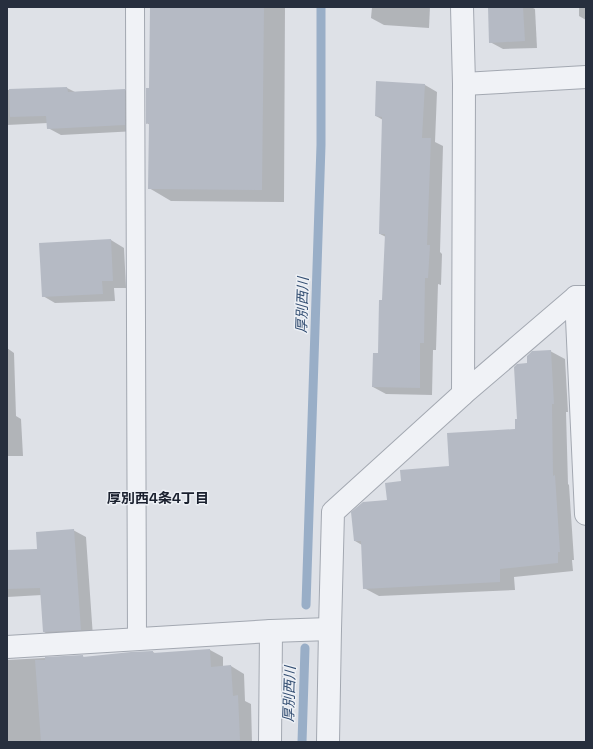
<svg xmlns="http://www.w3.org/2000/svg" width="593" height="749" font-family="'Space Grotesk','Noto Sans JP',sans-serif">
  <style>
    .shadow { fill: #0003 }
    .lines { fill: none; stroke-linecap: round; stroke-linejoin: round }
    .stream { stroke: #99aec7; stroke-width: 9 }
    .building { fill: #b5bac4 }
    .service-casing { stroke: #a3a8b1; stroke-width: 20 }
    .minor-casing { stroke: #a3a8b1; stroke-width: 24 }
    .service { stroke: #f0f2f6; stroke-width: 18 }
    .minor { stroke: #f0f2f6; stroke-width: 22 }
    .labels { text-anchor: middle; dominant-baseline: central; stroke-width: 3; stroke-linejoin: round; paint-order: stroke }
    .water-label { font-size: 14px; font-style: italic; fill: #324d71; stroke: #edf0f5 }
    .neighbourhood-label { font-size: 14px; font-weight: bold; fill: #1a202e; stroke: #edf0f5 }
  </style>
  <rect width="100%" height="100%" fill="#dee1e7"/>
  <g class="shadow">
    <polygon points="151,7 285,7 284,202 171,201 149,188 150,125 147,123 150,88"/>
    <polygon points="372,7 430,7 429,28 384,25 371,18"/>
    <polygon points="489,7 531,7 535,9 537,48 503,49 490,42"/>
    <polygon points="579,7 586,7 586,20 579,16"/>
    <polygon points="425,85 437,92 435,142 443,146 440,252 442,254 441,285 438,284 436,350 433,350 432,395 386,394 373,387 379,354 383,301 386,237 380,234 383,120 376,116"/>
    <polygon points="67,88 75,92 125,90 137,97 137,131 61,135 48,128 48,123 7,125 7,90"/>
    <polygon points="111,240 124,248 126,288 114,288 115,301 55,303 43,296 40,244"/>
    <polygon points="7,348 14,353 16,416 21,419 23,456 7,456"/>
    <polygon points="550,351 565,359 568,412 566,412 568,484 569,485 574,560 572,560 573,571 514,577 515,590 379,596 364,588 362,545 355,541 403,482 450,467 517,430 529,364"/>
    <polygon points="73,530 86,537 93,637 57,639 44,632 42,595 7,597 7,551 38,550"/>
    <polygon points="210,650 223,657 223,667 231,666 244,674 245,701 251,704 252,742 7,742 7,660 82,656 86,658 153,652 156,654"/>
  </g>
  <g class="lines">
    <g class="stream">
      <polyline points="306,605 321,145 321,7"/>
      <polyline points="302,742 305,648"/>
    </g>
  </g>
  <g class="building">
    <polygon points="150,7 264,7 262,190 148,189 149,123 146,124 146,88 149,88"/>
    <polygon points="488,7 523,7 525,41 489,43"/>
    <polygon points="376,81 425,84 422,138 431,138 427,245 430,245 428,278 425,278 424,343 420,343 420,388 372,387 373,353 378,353 379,300 382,300 385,234 379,234 382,117 375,116"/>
    <polygon points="67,87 68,92 125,89 125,125 47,129 46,116 10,117 9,89"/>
    <polygon points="111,239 113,281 102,281 103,294 42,297 39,243"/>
    <polygon points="551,350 554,404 552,404 553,476 555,475 560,552 558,552 558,563 500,569 500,582 363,589 361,541 354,541 351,512 363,502 387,500 385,483 401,481 400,470 449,466 447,433 515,429 515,419 517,419 514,367 517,364 527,363 527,356 532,351"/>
    <polygon points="74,529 81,630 43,632 40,588 7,589 7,550 37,549 36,532"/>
    <polygon points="210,649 211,667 231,665 233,696 238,695 240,740 189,742 41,742 35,660 45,660 45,657 83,655 83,657 131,652 153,651 153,653"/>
  </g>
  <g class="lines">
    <defs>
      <polyline id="service" points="135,7 137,639"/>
      <g id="minor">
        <polyline points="462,7 464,84 463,394"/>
        <polyline points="464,84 586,77"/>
        <polyline points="576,297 586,514"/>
        <polyline points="7,647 271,631 330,629"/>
        <polyline points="270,742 271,631"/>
        <polyline points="328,742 330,629 333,512 463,394 576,297 586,297"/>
      </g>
    </defs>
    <use href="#service" class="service-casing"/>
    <use href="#minor" class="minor-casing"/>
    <use href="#service" class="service"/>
    <use href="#minor" class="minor"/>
  </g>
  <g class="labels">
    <g class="water-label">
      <text transform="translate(302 305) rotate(-88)">厚別西川</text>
      <text transform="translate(289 694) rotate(-88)">厚別西川</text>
    </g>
    <g class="neighbourhood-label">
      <text x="158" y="498">厚別西4条4丁目</text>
    </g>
  </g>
  <rect width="593" height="749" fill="none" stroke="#272f3e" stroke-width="16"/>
</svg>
